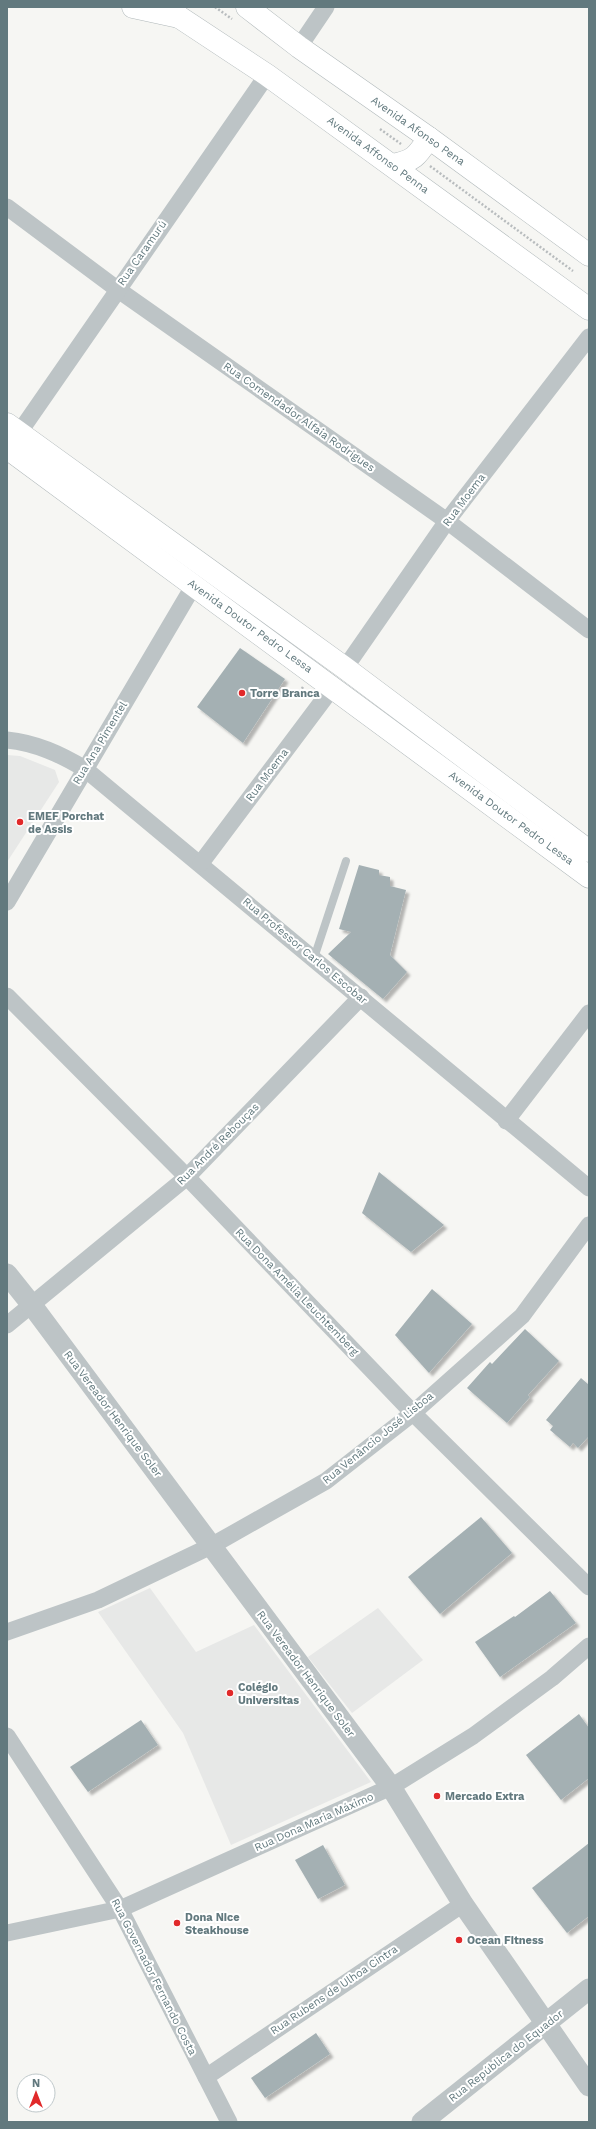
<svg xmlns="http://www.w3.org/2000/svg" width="596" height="2129" font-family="'Work Sans',sans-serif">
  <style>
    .built { fill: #e7e8e7 }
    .building { fill: #a4b0b3; filter: url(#shadow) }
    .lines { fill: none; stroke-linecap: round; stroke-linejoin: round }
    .secondary-casing { stroke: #b0b8ba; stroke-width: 23 }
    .path { stroke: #b8bcbe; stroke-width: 2.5; stroke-dasharray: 2 2; stroke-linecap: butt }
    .service { stroke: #bdc4c6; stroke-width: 8 }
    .minor { stroke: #bdc4c6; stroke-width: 17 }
    .tertiary { stroke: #bdc4c6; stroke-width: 21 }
    .secondary { stroke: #fff; stroke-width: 22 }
    .poi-dot { fill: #e1292a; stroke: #fff; stroke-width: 1.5 }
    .labels { text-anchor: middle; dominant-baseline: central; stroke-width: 4; stroke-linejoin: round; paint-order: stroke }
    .street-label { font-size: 11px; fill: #62797e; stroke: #fff }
    .poi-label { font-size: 11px; font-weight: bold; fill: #62797e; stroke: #fff; text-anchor: start }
  </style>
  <defs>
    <filter id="shadow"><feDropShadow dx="3.5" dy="3.5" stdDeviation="1" flood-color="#0004"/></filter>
  </defs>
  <rect width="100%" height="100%" fill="#f6f6f3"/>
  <g class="built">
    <polygon points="7,755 20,756 55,770 59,782 7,862"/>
    <polygon points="150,1588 196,1652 254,1625 371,1782 231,1845 183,1733 98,1612"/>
    <polygon points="378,1608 423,1660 352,1713 308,1657"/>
  </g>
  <g class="building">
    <polygon points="240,648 285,679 243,743 197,707"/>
    <polygon points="359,865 379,870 379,875 390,877 390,886 406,890 390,955 407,972 383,999 328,954 351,932 339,929"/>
    <polygon points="379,1172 444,1225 411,1252 362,1213"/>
    <polygon points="432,1289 472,1324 429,1373 395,1335"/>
    <polygon points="525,1329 559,1361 528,1395 530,1397 507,1423 467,1388 490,1362 492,1364"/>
    <polygon points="581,1378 589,1385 589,1436 578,1448 573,1443 570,1447 550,1430 553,1426 546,1420"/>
    <polygon points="481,1517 512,1553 440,1614 408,1577"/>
    <polygon points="550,1591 576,1623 500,1677 475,1642 514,1616 515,1617"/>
    <polygon points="579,1714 589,1728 589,1778 561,1800 526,1755"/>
    <polygon points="141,1720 158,1745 88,1792 70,1767"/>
    <polygon points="589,1843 589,1916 567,1933 532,1888"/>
    <polygon points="323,1845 345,1885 318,1899 295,1860"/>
    <polygon points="316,2033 330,2054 265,2098 251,2078"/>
  </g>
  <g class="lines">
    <defs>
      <g id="secondary">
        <polyline points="133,7 179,17"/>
        <polyline points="164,7 267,75 589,309"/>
        <polyline points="247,7 299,47 429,138 589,255"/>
        <path d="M392 165C414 161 417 156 429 138"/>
        <polyline points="7,424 345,668 589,851"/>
        <polyline points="7,448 589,877"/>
      </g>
    </defs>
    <use href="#secondary" class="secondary-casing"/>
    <g class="path">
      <polyline points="215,7 232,19"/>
      <polyline points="380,129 401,144"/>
      <polyline points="430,166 573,271"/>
      <polyline points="303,687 299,693 305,698"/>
    </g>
    <polyline class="service" points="314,958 346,861"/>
    <g class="minor">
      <polyline points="299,47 326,7"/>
      <polyline points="7,207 117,289 447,521 589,630"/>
      <polyline points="12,443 267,75"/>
      <polyline points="345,668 447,521 589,337"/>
      <path d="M7 740C36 743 60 754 85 769L589 1188"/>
      <polyline points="201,863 333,687"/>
      <polyline points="7,902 194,585"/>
      <polyline points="7,996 187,1177 413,1413 589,1587"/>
      <polyline points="506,1121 589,1013"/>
      <polyline points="7,1325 187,1177 361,997"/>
      <polyline points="7,1632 98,1600 211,1546 326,1481 413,1413 522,1316 589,1225"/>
      <polyline points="7,1736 120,1909 229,2122"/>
      <polyline points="7,1933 120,1909 391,1787 473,1736 552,1678 589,1646"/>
      <polyline points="206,2077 463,1904"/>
    </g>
    <g class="tertiary">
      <polyline points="7,1274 31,1304 391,1787 463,1904 589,2086"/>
      <polyline points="422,2122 589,1989"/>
    </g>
    <use href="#secondary" class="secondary"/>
  </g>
  <g class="poi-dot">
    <circle cx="242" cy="693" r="4"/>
    <circle cx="20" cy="822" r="4"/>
    <circle cx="230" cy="1693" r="4"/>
    <circle cx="437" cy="1796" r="4"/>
    <circle cx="177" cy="1923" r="4"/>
    <circle cx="459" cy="1940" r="4"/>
  </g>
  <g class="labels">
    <g class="street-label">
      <text transform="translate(418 131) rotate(35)">Avenida Afonso Pena</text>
      <text transform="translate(378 155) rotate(36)">Avenida Affonso Penna</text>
      <text transform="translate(142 253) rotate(-55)">Rua Caramurú</text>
      <text transform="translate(299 417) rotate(35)">Rua Comendador Alfaia Rodrigues</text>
      <text transform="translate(464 500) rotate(-53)">Rua Moema</text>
      <text transform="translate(250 626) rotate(36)">Avenida Doutor Pedro Lessa</text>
      <text transform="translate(100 743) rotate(-59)">Rua Ana Pimentel</text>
      <text transform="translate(267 775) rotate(-53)">Rua Moema</text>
      <text transform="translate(511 818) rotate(36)">Avenida Doutor Pedro Lessa</text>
      <text transform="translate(305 951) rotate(40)">Rua Professor Carlos Escobar</text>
      <text transform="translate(218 1144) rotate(-45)">Rua André Rebouças</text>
      <text transform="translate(297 1292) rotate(46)">Rua Dona Amélia Leuchtemberg</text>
      <text transform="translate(113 1414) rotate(53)">Rua Vereador Henrique Soler</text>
      <text transform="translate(378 1438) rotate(-39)">Rua Venâncio José Lisboa</text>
      <text transform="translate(306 1674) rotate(53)">Rua Vereador Henrique Soler</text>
      <text transform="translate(314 1822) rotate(-24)">Rua Dona Maria Máximo</text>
      <text transform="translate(154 1977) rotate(63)">Rua Governador Fernando Costa</text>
      <text transform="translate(334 1990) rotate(-34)">Rua Rubens de Ulhoa Cintra</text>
      <text transform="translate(506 2056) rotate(-38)">Rua República do Equador</text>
    </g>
    <g class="poi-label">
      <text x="250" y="693">Torre Branca</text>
      <text x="28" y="816">EMEF Porchat<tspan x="28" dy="13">de Assis</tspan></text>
      <text x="238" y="1687">Colégio<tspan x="238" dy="13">Universitas</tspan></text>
      <text x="445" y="1796">Mercado Extra</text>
      <text x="185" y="1917">Dona Nice<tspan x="185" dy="13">Steakhouse</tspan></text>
      <text x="467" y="1940">Ocean Fitness</text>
    </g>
  </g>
  <rect width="596" height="2129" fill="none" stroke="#62797e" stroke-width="16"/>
  <g transform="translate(36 2093)"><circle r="19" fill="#ffffff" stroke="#c0c9cb"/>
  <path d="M0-3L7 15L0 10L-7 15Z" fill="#e1292a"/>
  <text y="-6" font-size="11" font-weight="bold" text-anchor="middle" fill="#62797e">N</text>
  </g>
</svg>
